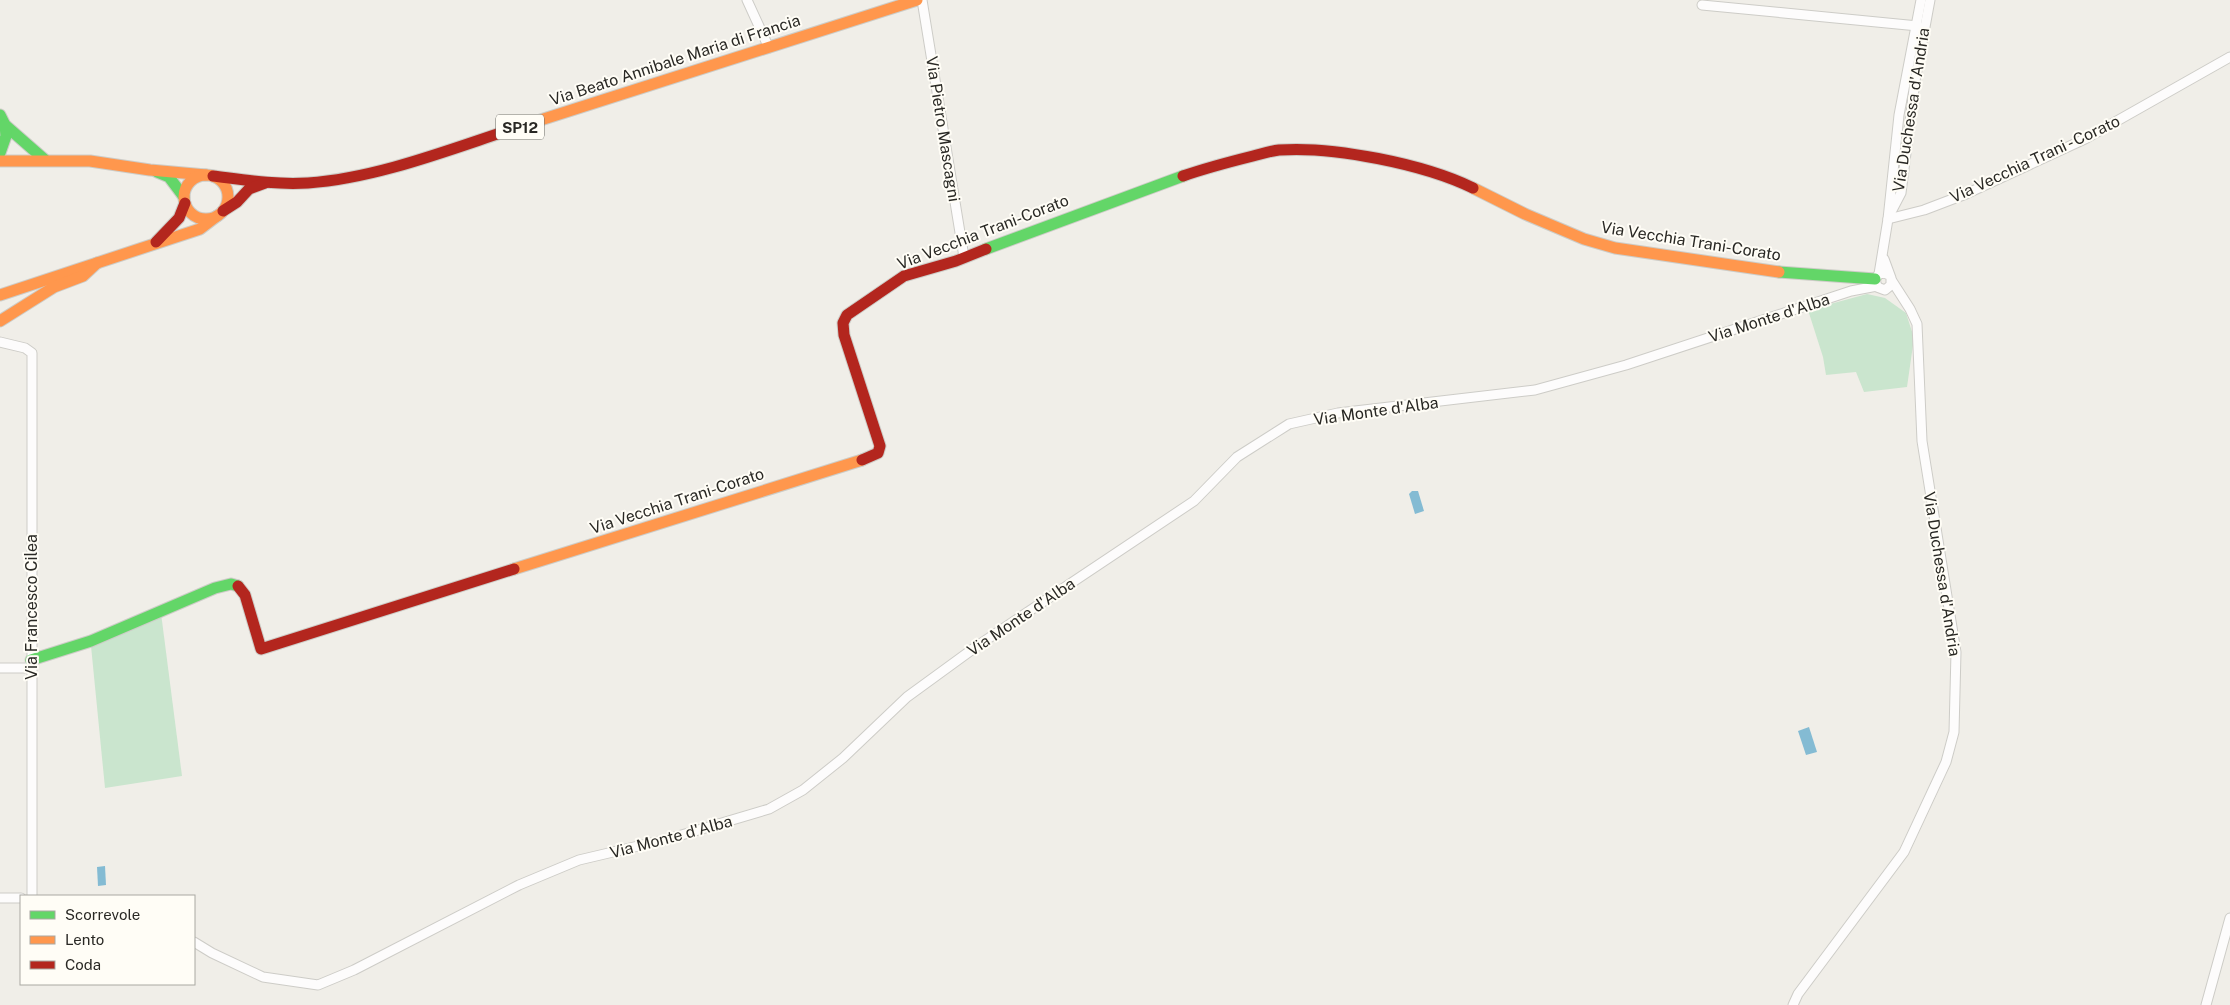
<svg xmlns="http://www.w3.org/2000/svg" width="2230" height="1005" font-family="'Public Sans',sans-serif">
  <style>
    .green { fill: #cae5ce }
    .water { fill: #84bbd3 }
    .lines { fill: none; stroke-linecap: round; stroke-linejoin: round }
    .street-casing { stroke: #cdccc7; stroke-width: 11 }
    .fast-casing { stroke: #cdccc7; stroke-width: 13 }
    .slow-casing { stroke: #cdccc7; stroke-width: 13 }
    .jam-casing { stroke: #cdccc7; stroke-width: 13 }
    .street { stroke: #fdfcfc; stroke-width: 9 }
    .fast { stroke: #63d668; stroke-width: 11 }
    .slow { stroke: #ff974d; stroke-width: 11 }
    .jam { stroke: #b3261e; stroke-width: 11 }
    .labels { text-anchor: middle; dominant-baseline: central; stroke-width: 4; stroke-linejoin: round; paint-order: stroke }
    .shield { fill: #fffdf6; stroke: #696863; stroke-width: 1 }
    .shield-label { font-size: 15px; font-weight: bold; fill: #292824 }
    .street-label { font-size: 16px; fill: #292824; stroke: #fffdf6 }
  </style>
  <rect width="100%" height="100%" fill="#f0eee8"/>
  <g class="green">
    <polygon points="1867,294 1885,298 1906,313 1914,338 1907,387 1864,392 1856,372 1826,375 1823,357 1808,310"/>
    <polygon points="161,613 182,776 105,788 91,646"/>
  </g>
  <g class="water">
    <polygon points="1412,491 1418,491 1424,511 1415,514 1409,494"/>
    <polygon points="1809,727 1817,752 1806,755 1798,731"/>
    <polygon points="105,866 106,885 98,886 97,867"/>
  </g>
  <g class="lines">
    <defs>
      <g id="street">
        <polyline points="747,0 769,48"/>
        <polyline points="922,0 964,257"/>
        <polyline points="1702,5 1918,26"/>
        <polyline points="1890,214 1901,193 1915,81 1930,0"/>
        <polyline points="1888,219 1924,210 1966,194 2085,139 2230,57"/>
        <polyline points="1884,259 1891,278 1891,285 1885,290 1877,287 1875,279 1879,274 1884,273 1889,275"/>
        <polyline points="1879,274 1888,219 1899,115 1921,0"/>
        <polyline points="0,342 25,348 32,353 32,896"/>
        <polyline points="0,668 31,668"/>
        <polyline points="0,898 21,898"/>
        <polyline points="194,942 212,953 263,977 318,985 354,970 519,885 579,860 668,839 769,809 803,790 843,758 907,697 977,646 1194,501 1237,457 1289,424 1338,413 1535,390 1626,365 1851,291 1877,286"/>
        <polyline points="1793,1005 1798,994 1904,852 1946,762 1954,732 1956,652 1922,441 1917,324 1910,309 1892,281"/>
        <polyline points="2206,1005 2230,918"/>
      </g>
      <g id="fast">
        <polyline points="0,115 5,125 45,160"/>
        <polyline points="0,153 6,136 5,125"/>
        <polyline points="157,172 169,177 184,197"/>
        <polyline points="986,249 1183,176"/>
        <polyline points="1779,272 1875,279"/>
        <polyline points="31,660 91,641 215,588 231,584 238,586"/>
      </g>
      <g id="slow">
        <polyline points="528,124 917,0"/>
        <polyline points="0,161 90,161 150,170 206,175"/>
        <circle cx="206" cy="197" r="22"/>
        <polyline points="1473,188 1525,214 1584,239 1615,248 1779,272"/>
        <polyline points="0,295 200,229 217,216"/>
        <polyline points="0,321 54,287 83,276 97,263"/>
        <polyline points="514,569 862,460"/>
      </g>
      <g id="jam">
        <path d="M213 176C245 180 275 185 308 183 381 178 458 146 528 124"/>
        <path d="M1183 176C1206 168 1229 162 1253 156 1261 154 1270 151 1279 150 1333 146 1424 164 1473 188"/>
        <polyline points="223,211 237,202 249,189 265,183"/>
        <polyline points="156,242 179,218 185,203"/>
        <polyline points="862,460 878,453 880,446 844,335 843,323 847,315 904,276 956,261 986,249"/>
        <polyline points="238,586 245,595 261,649 514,569"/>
      </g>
    </defs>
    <use href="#street" class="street-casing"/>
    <use href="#fast" class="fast-casing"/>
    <use href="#slow" class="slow-casing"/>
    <use href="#jam" class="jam-casing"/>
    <use href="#street" class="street"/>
    <use href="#fast" class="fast"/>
    <use href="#slow" class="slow"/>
    <use href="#jam" class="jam"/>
  </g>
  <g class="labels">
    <rect class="shield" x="496" y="114.5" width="48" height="25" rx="4"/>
    <g class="shield-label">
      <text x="520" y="127">SP12</text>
    </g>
    <g class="street-label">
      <text transform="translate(675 60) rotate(-18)">Via Beato Annibale Maria di Francia</text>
      <text transform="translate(1911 110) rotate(-81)">Via Duchessa d'Andria</text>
      <text transform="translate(943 129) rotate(81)">Via Pietro Mascagni</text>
      <text transform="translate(2035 159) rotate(-25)">Via Vecchia Trani - Corato</text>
      <text transform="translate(983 232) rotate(-21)">Via Vecchia Trani-Corato</text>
      <text transform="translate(1691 241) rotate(9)">Via Vecchia Trani-Corato</text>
      <text transform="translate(1769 318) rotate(-18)">Via Monte d'Alba</text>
      <text transform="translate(1376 411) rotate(-8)">Via Monte d'Alba</text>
      <text transform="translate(677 501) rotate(-18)">Via Vecchia Trani-Corato</text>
      <text transform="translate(1942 574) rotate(81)">Via Duchessa d'Andria</text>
      <text transform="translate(31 607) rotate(-90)">Via Francesco Cilea</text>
      <text transform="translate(1021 617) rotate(-34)">Via Monte d'Alba</text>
      <text transform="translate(671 837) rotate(-15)">Via Monte d'Alba</text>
    </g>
  </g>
  <rect x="20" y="895" width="175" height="90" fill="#fffdf6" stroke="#a9a8a2"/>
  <rect x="30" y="911" width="25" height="8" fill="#63d668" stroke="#a9a8a2"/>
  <text x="65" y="920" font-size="15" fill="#292824">Scorrevole</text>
  <rect x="30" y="936" width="25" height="8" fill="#ff974d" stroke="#a9a8a2"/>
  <text x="65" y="945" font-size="15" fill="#292824">Lento</text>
  <rect x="30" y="961" width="25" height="8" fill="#b3261e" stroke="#a9a8a2"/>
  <text x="65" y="970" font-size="15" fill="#292824">Coda</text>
</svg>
